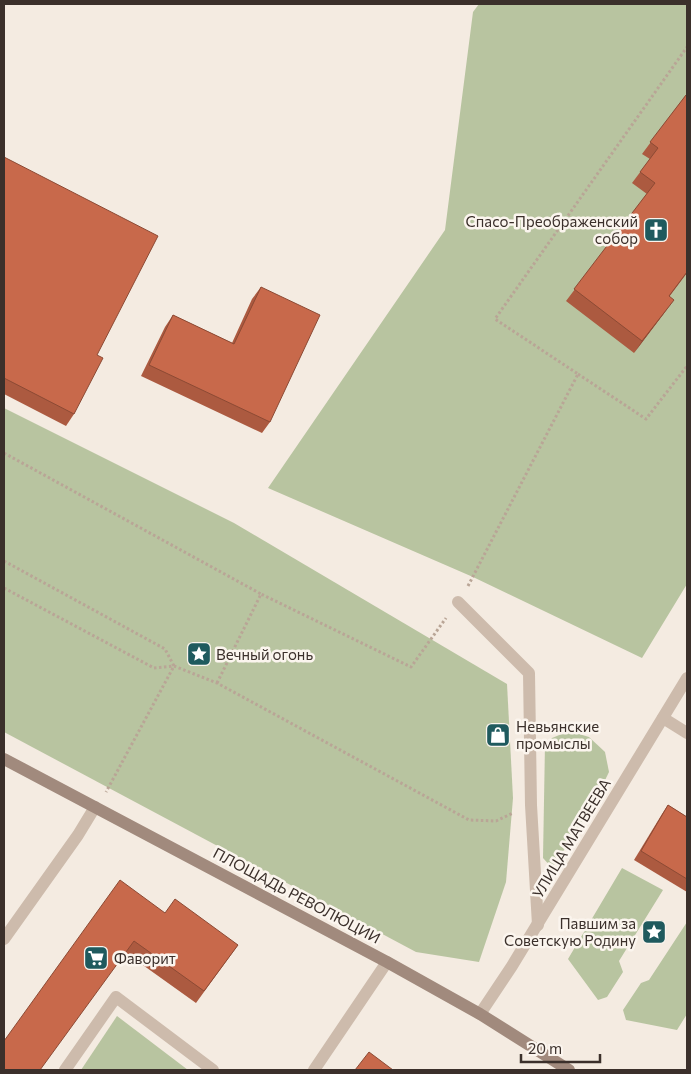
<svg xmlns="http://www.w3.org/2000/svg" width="691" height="1074" font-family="Commissioner,sans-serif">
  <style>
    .green { fill: #b8c4a0 }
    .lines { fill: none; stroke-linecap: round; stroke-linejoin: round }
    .path { stroke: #b9a596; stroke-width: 3; stroke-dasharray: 2.5 2.5; stroke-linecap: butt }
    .lane { stroke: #cdbbac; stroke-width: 12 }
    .street { stroke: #cdbbac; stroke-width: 12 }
    .secondary { stroke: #a18a7d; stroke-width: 12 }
    .wall { fill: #ac5a40 }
    .shaded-wall { fill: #8c4a34 }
    .building { fill: #c8694b; stroke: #8c4a34 }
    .labels { text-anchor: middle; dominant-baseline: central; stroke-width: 5; stroke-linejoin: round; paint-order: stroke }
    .poi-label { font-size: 15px; fill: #3b302b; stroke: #fbf5ee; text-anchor: start }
    .street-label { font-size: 15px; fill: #3b302b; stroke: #fbf5ee }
  </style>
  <rect width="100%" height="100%" fill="#f4ebe1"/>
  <g class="green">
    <polygon points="479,4 687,4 687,584 642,658 473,577 268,488 445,230 473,12"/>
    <polygon points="4,408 234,523 507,684 513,798 506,882 479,962 416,952 4,732"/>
    <polygon points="569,731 589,737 605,752 609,772 591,809 552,868 543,858 545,744 552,738"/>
    <polygon points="622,868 663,890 619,961 623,972 607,997 598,1000 568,959"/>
    <polygon points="687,922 687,1014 677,1030 626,1020 623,1010 641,983 649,980"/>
    <polygon points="117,1016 188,1070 81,1070"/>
  </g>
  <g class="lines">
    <g class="path">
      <polyline points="578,374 646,419 687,366"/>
      <polyline points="4,453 261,594"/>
      <polyline points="4,561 165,649 174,666 106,792"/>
      <polyline points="468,586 578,374 495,319 687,47"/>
      <polyline points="4,588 154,668 174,666 217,683 469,820 496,821 513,813"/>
      <polyline points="217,683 261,594 411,667 446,618"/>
    </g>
    <g class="lane">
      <polyline points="458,602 529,673 531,805 538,925"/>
      <polyline points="663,718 687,733"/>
      <polyline points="65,1070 116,997 213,1070"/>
      <polyline points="314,1070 387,962"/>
    </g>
    <g class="street">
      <polyline points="4,939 78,835 95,807"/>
      <polyline points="480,1014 512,966 687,678"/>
    </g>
    <polyline class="secondary" points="4,759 387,962 480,1014 569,1070"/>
  </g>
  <g class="wall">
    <polygon points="686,95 687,273 669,297 665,312 634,353 566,301 647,194 632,183 650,159 642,154"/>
    <polygon points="4,157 97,355 74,414 66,426 4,394"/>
    <polygon points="261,287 270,422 262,433 141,376 165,327 173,315 232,343 252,299"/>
    <polygon points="668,805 687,817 687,892 634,860 662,814"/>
    <polygon points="165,913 238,945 196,1003 126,953 4,1041"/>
  </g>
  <polygon class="shaded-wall" points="674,300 665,312 634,353 642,341"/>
  <g class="building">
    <polygon points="686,95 687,96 687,272 669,296 674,300 642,341 574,289 655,183 640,172 658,148 650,142"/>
    <polygon points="4,157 158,236 97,355 103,358 74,414 4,378"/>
    <polygon points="261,287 320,315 270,422 149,365 173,315 234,344"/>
    <polygon points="668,805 687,817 687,879 641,851"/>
    <polygon points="120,880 165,913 175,899 238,945 204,991 134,941 40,1070 4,1070 4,1041"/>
    <polygon points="369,1052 393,1070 355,1070"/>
  </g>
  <defs>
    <symbol id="church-square" viewBox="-11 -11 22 22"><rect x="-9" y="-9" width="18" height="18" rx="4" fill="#1f5a5e" stroke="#fbf5ee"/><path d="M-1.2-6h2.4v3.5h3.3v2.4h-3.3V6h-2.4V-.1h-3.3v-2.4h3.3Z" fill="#fff"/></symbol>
    <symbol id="sight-square" viewBox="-11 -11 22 22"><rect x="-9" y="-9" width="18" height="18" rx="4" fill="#1f5a5e" stroke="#fbf5ee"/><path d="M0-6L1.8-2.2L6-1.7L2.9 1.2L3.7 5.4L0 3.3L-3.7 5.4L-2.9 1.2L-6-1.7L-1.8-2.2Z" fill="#fff"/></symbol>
    <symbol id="shop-square" viewBox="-11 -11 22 22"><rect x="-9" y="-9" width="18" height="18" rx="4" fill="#1f5a5e" stroke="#fbf5ee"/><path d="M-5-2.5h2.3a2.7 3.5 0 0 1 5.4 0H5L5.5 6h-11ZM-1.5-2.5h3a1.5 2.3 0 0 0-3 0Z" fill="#fff"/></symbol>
    <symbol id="supermarket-square" viewBox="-11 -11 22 22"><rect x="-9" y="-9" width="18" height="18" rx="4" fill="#1f5a5e" stroke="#fbf5ee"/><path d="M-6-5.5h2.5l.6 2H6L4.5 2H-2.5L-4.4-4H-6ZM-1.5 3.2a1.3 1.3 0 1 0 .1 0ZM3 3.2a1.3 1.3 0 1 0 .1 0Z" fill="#fff"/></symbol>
  </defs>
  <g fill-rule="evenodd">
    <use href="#church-square" x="642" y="216" width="28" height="28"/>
    <use href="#sight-square" x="185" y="640" width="28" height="28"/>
    <use href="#shop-square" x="484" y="721" width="28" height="28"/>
    <use href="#sight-square" x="640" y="918" width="28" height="28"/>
    <use href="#supermarket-square" x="82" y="944" width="28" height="28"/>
  </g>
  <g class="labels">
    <g class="poi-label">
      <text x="638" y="221" text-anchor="end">Спасо-Преображенский<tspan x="638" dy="17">собор</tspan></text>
      <text x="216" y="654">Вечный огонь</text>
      <text x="516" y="726">Невьянские<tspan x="516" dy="17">промыслы</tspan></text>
      <text x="636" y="923" text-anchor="end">Павшим за<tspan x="636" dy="17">Советскую Родину</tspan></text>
      <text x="114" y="958">Фаворит</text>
    </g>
    <g class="street-label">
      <text transform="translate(571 838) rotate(-59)">УЛИЦА МАТВЕЕВА</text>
      <text transform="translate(297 895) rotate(28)">ПЛОЩАДЬ РЕВОЛЮЦИИ</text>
    </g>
  </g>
  <rect width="691" height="1074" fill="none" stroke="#3b302b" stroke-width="10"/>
  <path d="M521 1054v8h79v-8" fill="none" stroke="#3b302b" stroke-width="2.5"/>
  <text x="528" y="1054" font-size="15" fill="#3b302b" stroke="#fbf5ee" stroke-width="4" paint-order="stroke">20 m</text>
</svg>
